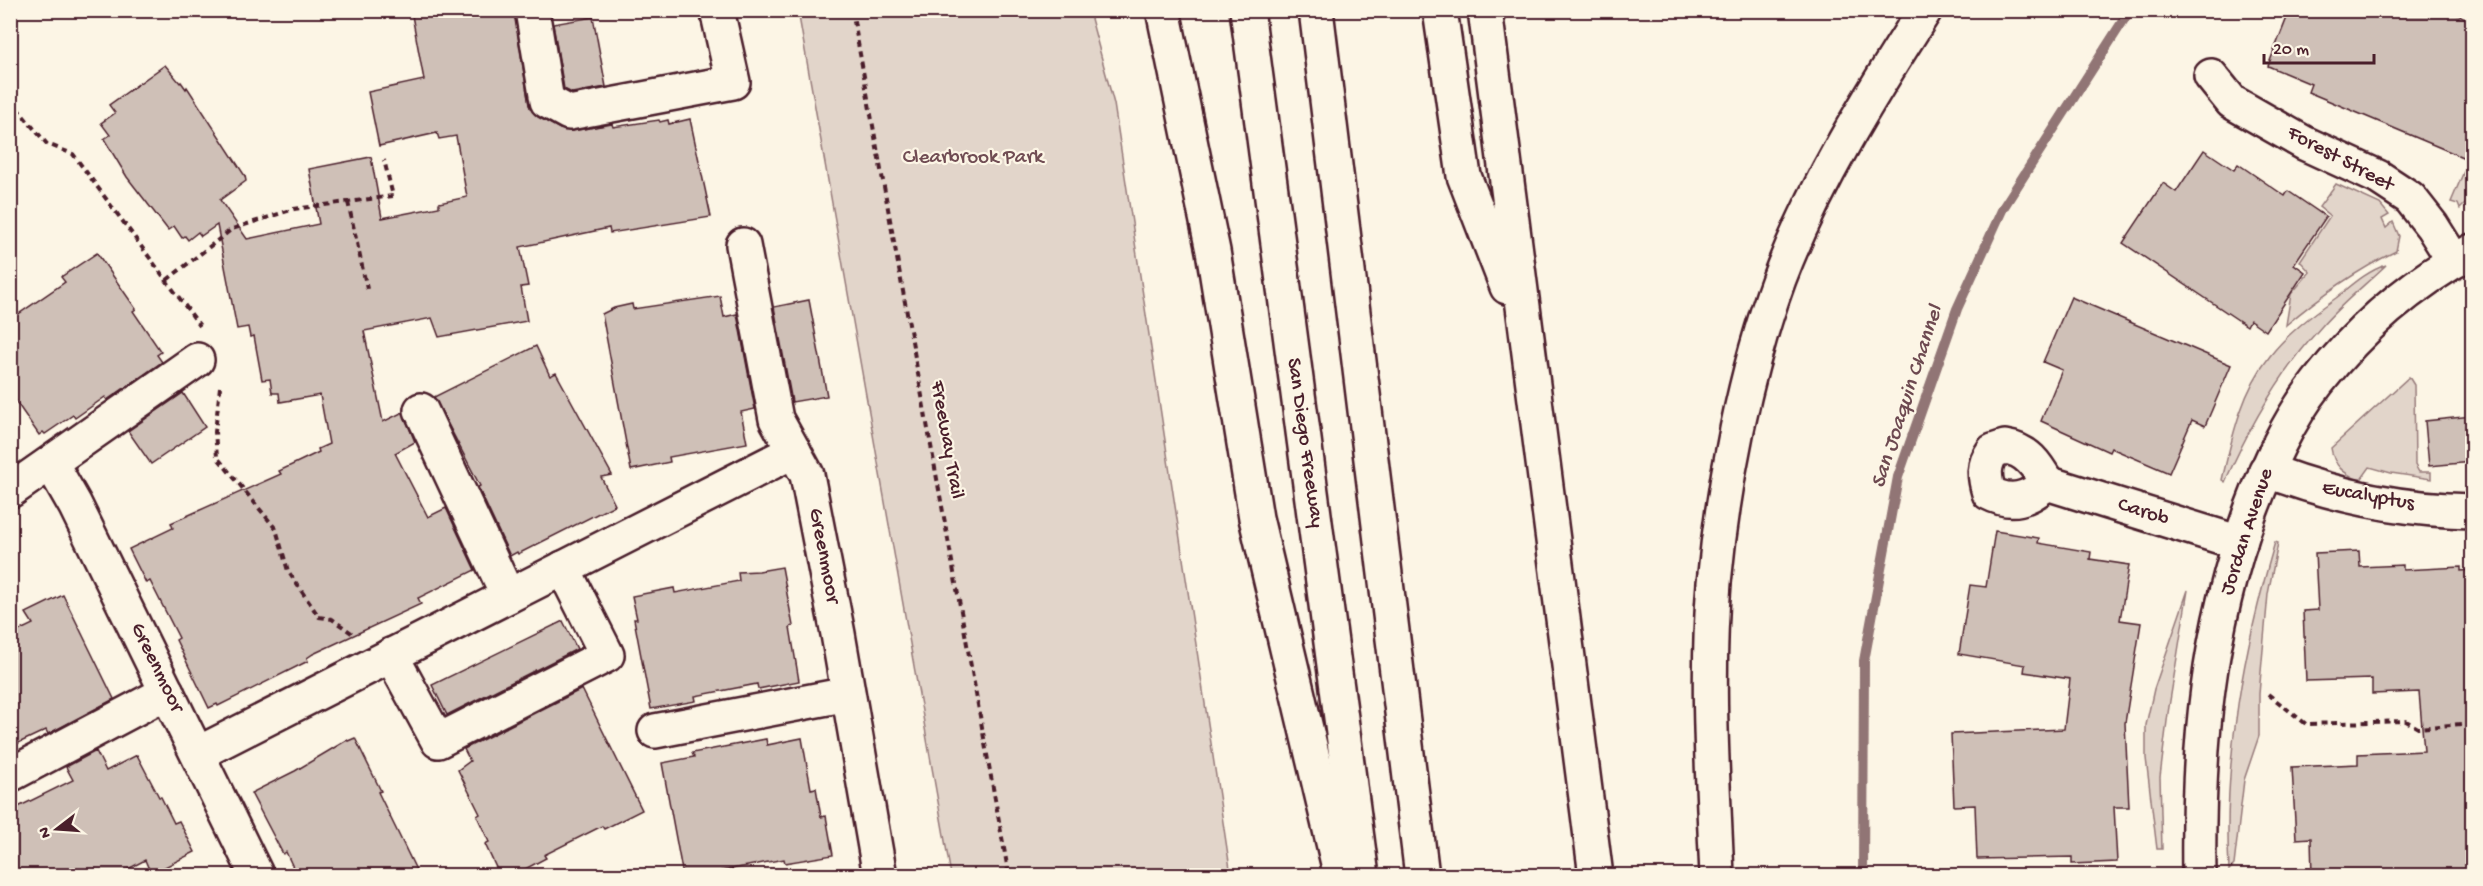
<svg xmlns="http://www.w3.org/2000/svg" width="2483" height="886" font-family="'Gochi Hand',sans-serif">
  <style>
    .green { fill: #e2d5ca; stroke: #967a7a; stroke-width: 1.5 }
    .lines { fill: none; stroke-linecap: round; stroke-linejoin: round }
    .stream { stroke: #917474; stroke-width: 10 }
    .building { fill: #cfc0b7; stroke: #4a1f2b; stroke-width: 1.5 }
    .minor-casing { stroke: #4a1f2b; stroke-width: 38 }
    .highway-casing { stroke: #4a1f2b; stroke-width: 38 }
    .path { stroke: #4a1f2b; stroke-width: 4; stroke-dasharray: 6 4.5; stroke-linecap: butt }
    .minor { stroke: #fcf5e5; stroke-width: 33 }
    .highway { stroke: #fcf5e5; stroke-width: 33 }
    .labels { text-anchor: middle; dominant-baseline: central; stroke-width: 4.5; stroke-linejoin: round; paint-order: stroke }
    .park-label { font-size: 21px; fill: #704c53; stroke: #fcf5e5 }
    .street-label { font-size: 21px; fill: #4a1f2b; stroke: #fcf5e5 }
    .water-label { font-size: 22px; font-style: italic; fill: #6d4950; stroke: #fcf5e5 }
  </style>
  <rect width="100%" height="100%" fill="#fcf5e5"/>
  <filter id="ink" filterUnits="userSpaceOnUse"><feTurbulence type="fractalNoise" baseFrequency=".0167" numOctaves="2"/><feDisplacementMap in="SourceGraphic" scale="12" xChannelSelector="R" yChannelSelector="G"/><feConvolveMatrix kernelMatrix="1 2 1 2 8 2 1 2 1" color-interpolation-filters="sRGB"/></filter>
  <g filter="url(#ink)">
    <g class="green">
      <polygon points="798,11 1089,11 1114,104 1231,875 951,875"/>
      <polygon points="2465,169 2472,171 2472,197 2460,209 2458,204 2451,202"/>
      <path d="M2336 184 2380 204 2389 215 2382 219 2386 228 2393 222 2399 236 2396 251C2356 271 2320 296 2286 325L2291 294 2310 272 2300 261 2330 216 2319 207Z"/>
      <path d="M2386 265C2365 285 2341 304 2322 326 2280 372 2250 425 2225 482L2222 480C2232 437 2242 391 2270 356 2288 333 2312 315 2336 298 2351 286 2367 271 2386 265Z"/>
      <path d="M2409 377 2414 385 2415 465 2419 472H2431V479L2391 473 2370 467 2360 481C2344 473 2334 467 2331 448Z"/>
      <path d="M2275 542 2278 543 2268 594 2259 694V736L2244 780 2234 865 2229 870C2223 758 2244 648 2275 542Z"/>
      <polygon points="2188,590 2168,713 2160,777 2162,849 2157,849 2146,758 2146,725 2154,689"/>
    </g>
    <g class="lines">
      <polyline class="stream" points="1863,876 1864,661 1898,477 1957,309 2003,208 2130,10"/>
    </g>
    <g class="building">
      <polygon points="411,10 514,10 529,105 538,117 560,129 572,131 612,124 613,127 659,120 660,122 668,120 669,124 690,119 711,217 610,233 609,228 520,247 528,286 521,287 527,321 439,337 432,318 364,331 383,422 403,412 415,442 395,453 428,517 446,508 475,570 418,598 421,604 313,654 307,658 308,661 218,706 217,704 209,708 176,640 179,638 150,581 146,583 129,549 173,528 171,523 281,474 279,471 319,452 318,449 329,444 320,395 280,402 279,393 272,393 270,379 262,380 254,336 250,337 248,327 237,329 217,225 201,236 198,232 188,240 185,236 182,238 174,226 168,230 127,177 104,139 110,135 101,123 115,113 109,105 165,65 180,83 181,82 186,89 187,87 245,176 246,181 220,200 247,239 319,224 309,169 371,157 382,218 439,207 439,203 467,197 456,136 439,139 437,133 379,146 368,92 424,80"/>
      <polygon points="2290,10 2447,10 2472,21 2472,161 2308,92 2311,84 2268,66"/>
      <polygon points="593,17 606,87 572,93 564,89 553,24"/>
      <polygon points="2204,150 2234,170 2238,164 2285,196 2288,191 2326,217 2294,264 2305,272 2266,331 2250,320 2247,326 2123,243 2163,183 2176,192"/>
      <polygon points="97,253 136,309 133,311 161,352 157,355 162,362 107,400 105,397 75,418 73,415 45,434 43,432 39,435 10,393 10,320 65,282 61,277"/>
      <polygon points="720,296 724,317 737,314 755,409 741,412 747,443 669,457 670,462 631,470 602,314 614,308 632,304 633,309"/>
      <polygon points="2071,297 2231,365 2205,426 2192,420 2169,473 2111,448 2109,452 2041,421 2062,370 2043,362"/>
      <polygon points="809,300 827,396 792,402 774,307"/>
      <polygon points="536,346 550,376 556,373 612,475 601,477 615,505 518,554 517,552 510,556 478,487 480,486 434,397"/>
      <polygon points="183,393 205,427 151,464 128,431"/>
      <polygon points="2472,416 2472,462 2429,466 2425,421"/>
      <polygon points="1995,531 2039,538 2038,543 2091,552 2090,559 2129,565 2120,620 2141,623 2125,723 2129,807 2114,807 2117,862 2072,864 2072,857 1977,859 1975,805 1954,806 1951,734 2064,729 2070,679 2024,672 2025,665 1959,654 1970,585 1986,587"/>
      <polygon points="2359,551 2360,567 2403,565 2403,570 2461,567 2461,571 2472,570 2472,876 2312,876 2311,838 2296,839 2292,767 2358,764 2358,754 2424,751 2419,692 2372,694 2372,679 2306,681 2303,611 2318,610 2315,553"/>
      <polygon points="782,567 793,626 790,627 799,681 758,689 757,684 695,696 696,701 651,709 634,619 637,619 632,596 674,588 675,593 739,581 738,572 759,571"/>
      <polygon points="63,595 114,699 48,734 46,730 10,747 10,635 33,624 26,613"/>
      <polygon points="563,621 577,649 447,715 432,685"/>
      <polygon points="582,689 642,810 604,829 602,826 544,855 546,858 512,876 500,876 485,844 489,842 477,816 480,814 458,770 470,761 464,749"/>
      <polygon points="355,738 381,791 378,792 419,876 297,876 286,852 283,854 251,793 295,771 347,740 348,741"/>
      <polygon points="802,738 811,789 816,788 821,817 826,816 833,855 785,863 784,859 721,871 722,876 683,876 662,763 694,757 692,753 766,739 767,745"/>
      <polygon points="96,751 106,771 137,755 159,797 161,797 174,823 179,821 195,852 151,874 145,860 115,876 10,876 10,811 73,780 66,767"/>
    </g>
    <g class="lines">
      <defs>
        <g id="minor">
          <polyline points="532,10 547,101 569,113 733,82 717,10"/>
          <polyline points="2211,76 2232,102 2304,143 2378,177 2410,198 2432,226 2454,261"/>
          <polyline points="743,245 776,419 807,475 838,634 880,876"/>
          <polyline points="421,410 508,596"/>
          <path d="M2005 447C2027 450 2037 465 2047 483 2028 499 2012 505 1989 493 1984 476 1983 465 1993 451Z"/>
          <polyline points="51,463 75,505 257,876"/>
          <path d="M2266 470C2331 495 2403 510 2472 511"/>
          <polyline points="2047,483 2240,543"/>
          <polyline points="10,491 197,360"/>
          <polyline points="391,655 438,741 607,655 563,568"/>
          <polyline points="655,731 848,694"/>
          <polyline points="199,753 794,451"/>
          <polyline points="10,775 167,692"/>
          <path d="M2199 876C2197 747 2207 632 2251 510 2268 465 2288 420 2318 382 2360 328 2413 283 2472 251"/>
        </g>
        <g id="highway">
          <polyline points="1163,10 1213,251 1256,518 1341,876"/>
          <polyline points="1247,10 1362,876"/>
          <polyline points="1316,10 1422,876"/>
          <polyline points="1440,10 1464,176 1507,287"/>
          <polyline points="1485,10 1596,876"/>
          <path d="M1717 876C1713 779 1706 680 1714 583 1723 485 1745 371 1779 279 1815 184 1870 96 1925 10"/>
        </g>
      </defs>
      <use href="#minor" class="minor-casing"/>
      <use href="#highway" class="highway-casing"/>
      <g class="path">
        <polyline points="852,10 1009,876"/>
        <polyline points="10,100 47,144 73,154 200,326"/>
        <polyline points="348,202 367,289"/>
        <polyline points="167,280 232,229 294,209 393,196 384,160"/>
        <polyline points="220,387 215,432 217,457 276,529 288,571 319,617 332,619 353,634"/>
        <polyline points="2268,694 2306,724 2406,721 2418,728 2472,723"/>
      </g>
      <use href="#minor" class="minor"/>
      <use href="#highway" class="highway"/>
    </g>
  </g>
  <g class="labels">
    <g class="park-label">
      <text x="973" y="158">Clearbrook Park</text>
    </g>
    <g class="street-label">
      <text transform="translate(2340 160) rotate(28)">Forest Street</text>
      <text transform="translate(946 440) rotate(80)">Freeway Trail</text>
      <text transform="translate(1304 443) rotate(82)">San Diego Freeway</text>
      <text transform="translate(2368 497) rotate(10)">Eucalyptus</text>
      <text transform="translate(2143 513) rotate(18)">Carob</text>
      <text transform="translate(2248 532) rotate(-72)">Jordan Avenue</text>
      <text transform="translate(823 556) rotate(79)">Greenmoor</text>
      <text transform="translate(156 668) rotate(64)">Greenmoor</text>
    </g>
    <g class="water-label">
      <text transform="translate(1908 397) rotate(-72)">San Joaquin Channel</text>
    </g>
  </g>
  <rect width="2483" height="886" fill="none" stroke="#fcf5e5" stroke-width="36"/>
  <rect x="18" y="18" width="2447" height="850" fill="none" stroke="#4a1f2b" stroke-width="2" filter="url(#ink)"/>
  <g transform="translate(57 829) rotate(253)" stroke="#fcf5e5" stroke-width="4.5" paint-order="stroke">
  <path d="M0-4.5L10 22L0 15L-10 22Z" fill="#4a1f2b"/>
  <text y="-9" font-size="16" font-weight="bold" text-anchor="middle" fill="#4a1f2b">N</text>
  </g>
  <path d="M2264 54v9h110v-9" fill="none" stroke="#4a1f2b" stroke-width="3"/>
  <text x="2273" y="54" font-size="18" fill="#4a1f2b" stroke="#fcf5e5" stroke-width="4.5" paint-order="stroke">20 m</text>
</svg>
